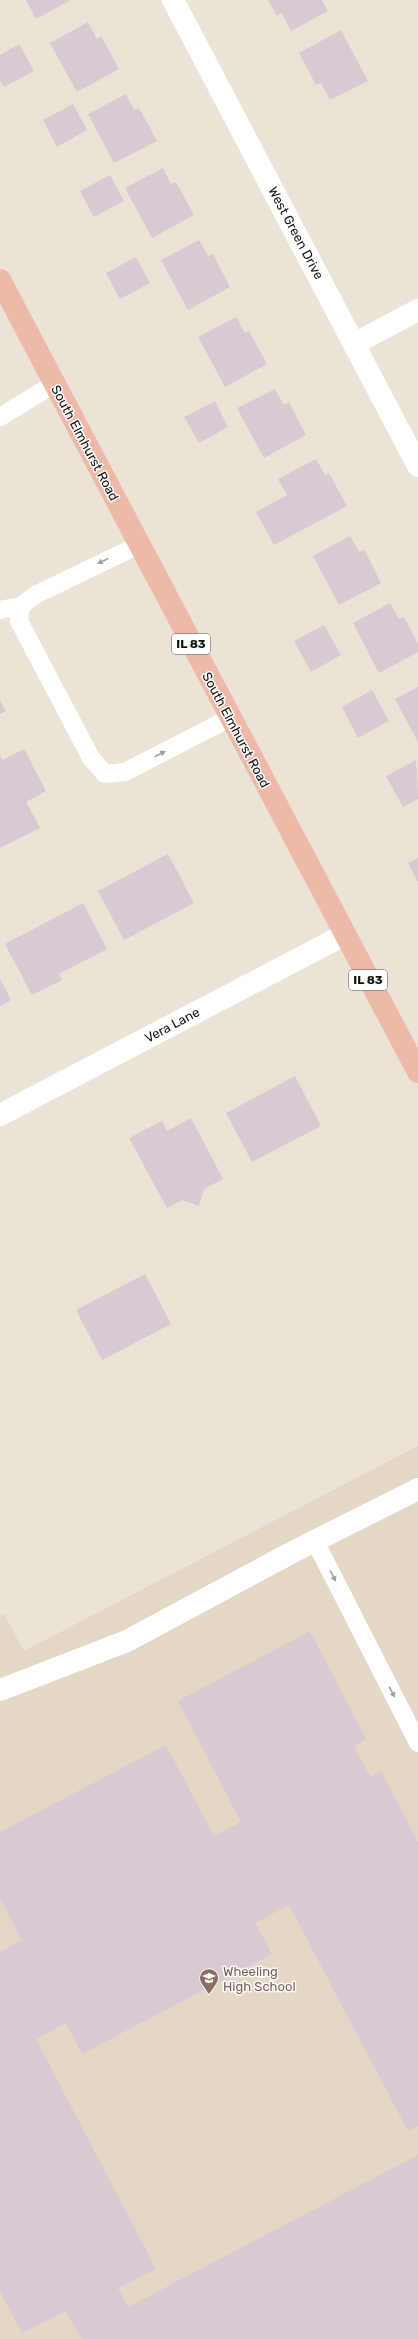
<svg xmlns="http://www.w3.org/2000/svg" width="418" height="2339" font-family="Rubik,sans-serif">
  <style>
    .built { fill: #e4d7c5 }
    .building { fill: #d7cad2 }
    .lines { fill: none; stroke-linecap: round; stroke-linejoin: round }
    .service { stroke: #fff; stroke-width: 18 }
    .minor { stroke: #fff; stroke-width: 22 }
    .primary { stroke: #efb9a9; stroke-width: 22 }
    .oneway { fill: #a1a09e }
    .labels { text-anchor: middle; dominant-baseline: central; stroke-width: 3; stroke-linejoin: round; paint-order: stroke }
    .shield { fill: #fff; stroke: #5a5856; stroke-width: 1 }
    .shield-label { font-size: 12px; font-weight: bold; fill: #13110d }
    .street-label { font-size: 13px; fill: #13110d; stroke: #fff }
    .education-label { font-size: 13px; fill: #785e54; stroke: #fff; text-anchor: start }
  </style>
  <rect width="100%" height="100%" fill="#ebe3d6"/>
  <polygon class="built" points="418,1446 418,2339 0,2339 0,1616 4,1614 24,1651"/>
  <g class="building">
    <polygon points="26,0 71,0 36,19"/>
    <polygon points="268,0 322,0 328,11 291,31 282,13 277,16"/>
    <polygon points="88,22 97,39 101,36 119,69 77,92 50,43"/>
    <polygon points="341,30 368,81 330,100 321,83 316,85 299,53"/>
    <polygon points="19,44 34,71 4,87 0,80 0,55"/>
    <polygon points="126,94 134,110 139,108 157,141 114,163 88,114"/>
    <polygon points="73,104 87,130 57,147 43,120"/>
    <polygon points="163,168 171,184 176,182 194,215 152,238 125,188"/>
    <polygon points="110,175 124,201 94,217 80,191"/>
    <polygon points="199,240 208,256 213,254 230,287 188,310 161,260"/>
    <polygon points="136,257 150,283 120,299 106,273"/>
    <polygon points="236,317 245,333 249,331 267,364 225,387 198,337"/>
    <polygon points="275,389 284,405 289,402 306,435 264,458 237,408"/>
    <polygon points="215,401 228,427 199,443 184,417"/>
    <polygon points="316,459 325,475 329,473 347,506 274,545 256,512 287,495 278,479"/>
    <polygon points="350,536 359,552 364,549 381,583 339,605 313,556"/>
    <polygon points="390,603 399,619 404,617 418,644 418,652 379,673 353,623"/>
    <polygon points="324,625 341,655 311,672 294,641"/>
    <polygon points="418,687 418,742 395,699"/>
    <polygon points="372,690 389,721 358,738 342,707"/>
    <polygon points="0,700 6,711 0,714"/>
    <polygon points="24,749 46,791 26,802 40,828 0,848 0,755 2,760"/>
    <polygon points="416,760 418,799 403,807 386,776"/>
    <polygon points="168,854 194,903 124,940 98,891"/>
    <polygon points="418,858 418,882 408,863"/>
    <polygon points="83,903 107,949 59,974 62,980 32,995 5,944"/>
    <polygon points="0,979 11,1000 0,1006"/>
    <polygon points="295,1076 321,1126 252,1162 226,1113"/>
    <polygon points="191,1118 223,1179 204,1189 199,1206 182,1200 167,1208 129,1138 162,1121 167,1131"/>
    <polygon points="145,1274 171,1324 102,1360 76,1310"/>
    <polygon points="310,1631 366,1739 354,1746 370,1777 381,1771 418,1842 418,2126 408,2131 289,1905 255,1923 272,1954 82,2054 66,2023 36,2039 156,2269 118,2288 128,2307 418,2155 418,2339 81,2339 66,2311 22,2333 0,2291 0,1952 22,1940 0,1898 0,1832 166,1745 214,1836 241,1822 178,1701"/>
  </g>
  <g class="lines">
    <g class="service">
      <polyline points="0,417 54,384"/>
      <polyline points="139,545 35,595 21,606 19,621 91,758 105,774 125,772 230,718"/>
      <polyline points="0,610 21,606"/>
      <polyline points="315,1541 418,1743"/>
    </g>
    <g class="minor">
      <polyline points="173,0 418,466"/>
      <polyline points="354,344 418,310"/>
      <polyline points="0,1115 344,935"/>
      <polyline points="0,1690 127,1641 289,1554 418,1489"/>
    </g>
    <polyline class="primary" points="0,280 418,1072"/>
  </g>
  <defs><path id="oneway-solid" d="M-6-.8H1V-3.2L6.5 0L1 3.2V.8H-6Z"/></defs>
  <g class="oneway">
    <use href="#oneway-solid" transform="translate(103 561) rotate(154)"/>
    <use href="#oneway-solid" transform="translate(160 754) rotate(-27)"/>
    <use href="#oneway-solid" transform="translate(333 1576) rotate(63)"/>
    <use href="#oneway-solid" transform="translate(392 1692) rotate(63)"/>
  </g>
  <defs>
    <symbol id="school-pin" viewBox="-11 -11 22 30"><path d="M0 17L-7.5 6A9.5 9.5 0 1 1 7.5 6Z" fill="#8d6e63" stroke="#fff"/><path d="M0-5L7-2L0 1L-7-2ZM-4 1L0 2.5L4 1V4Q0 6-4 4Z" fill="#fff"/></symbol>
  </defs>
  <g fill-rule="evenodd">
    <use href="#school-pin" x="198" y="1967" width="22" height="30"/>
  </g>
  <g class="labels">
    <g class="shield">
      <rect x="172" y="634" width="38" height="20" rx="3"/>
      <rect x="349" y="970" width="38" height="20" rx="3"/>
    </g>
    <g class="shield-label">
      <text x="191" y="644">IL 83</text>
      <text x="368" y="980">IL 83</text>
    </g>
    <g class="street-label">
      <text transform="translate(296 233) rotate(62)">West Green Drive</text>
      <text transform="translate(85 443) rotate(62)">South Elmhurst Road</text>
      <text transform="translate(236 730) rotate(62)">South Elmhurst Road</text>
      <text transform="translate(172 1025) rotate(-28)">Vera Lane</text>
    </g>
    <g class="education-label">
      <text x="223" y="1971">Wheeling<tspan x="223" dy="15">High School</tspan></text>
    </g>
  </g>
</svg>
